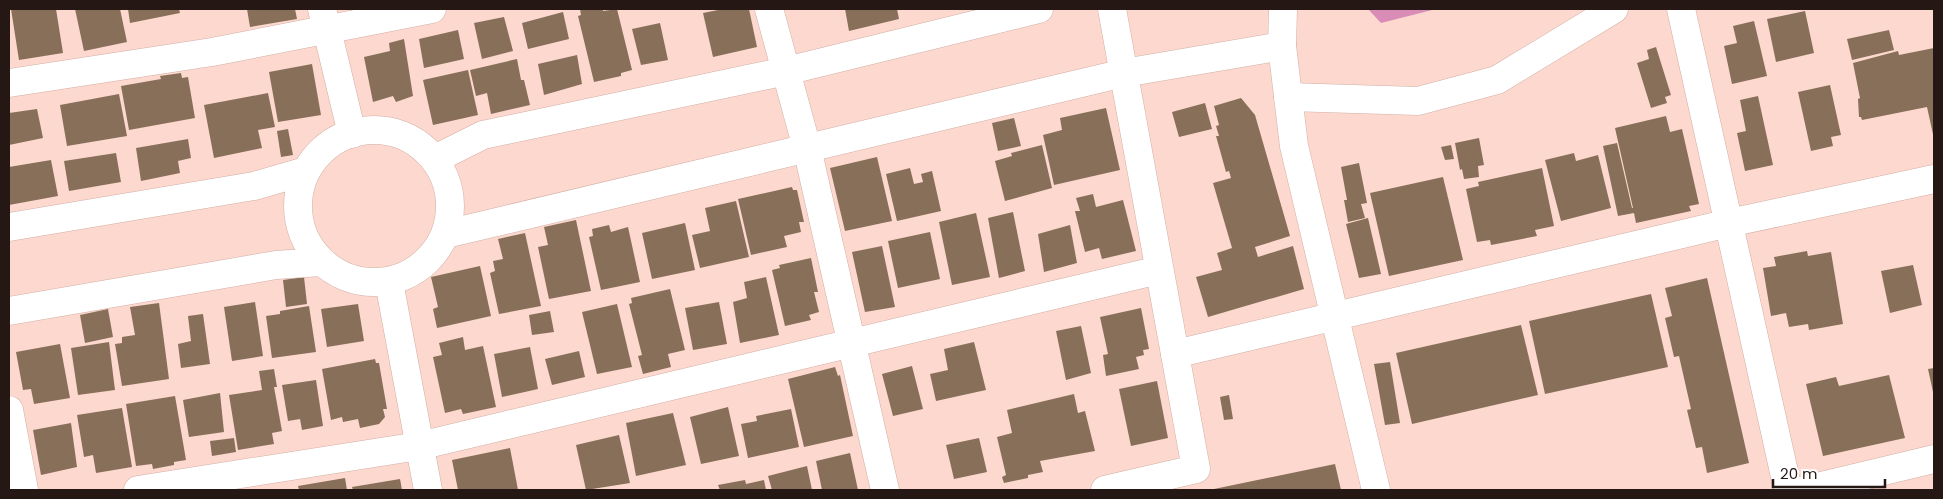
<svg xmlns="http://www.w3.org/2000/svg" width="1943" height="499" font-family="Poppins,sans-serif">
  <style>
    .water { fill: #d88cb6 }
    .building { fill: #886f5a }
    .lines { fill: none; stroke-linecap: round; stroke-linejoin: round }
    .street-casing { stroke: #d2afa5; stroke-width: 29 }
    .street { stroke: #fff; stroke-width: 28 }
  </style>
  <rect width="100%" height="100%" fill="#fdd8ce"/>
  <polygon class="water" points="1368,9 1436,9 1381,23"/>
  <g class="building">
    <polygon points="11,9 56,9 63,53 19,60"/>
    <polygon points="75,9 120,9 127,42 84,51"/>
    <polygon points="128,9 179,9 180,13 130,23"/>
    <polygon points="247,9 295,9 297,19 250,27"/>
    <polygon points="580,9 603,9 603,11 617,9 632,70 621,73 621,76 594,82 578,16 581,15"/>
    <polygon points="723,9 749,9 757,47 713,57 703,13"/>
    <polygon points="845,9 897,9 899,19 849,31"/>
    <polygon points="1805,11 1814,53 1776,62 1767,19"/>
    <polygon points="563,12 569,39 528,49 522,23"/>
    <polygon points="504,17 513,51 482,59 474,23"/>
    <polygon points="1754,21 1767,76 1732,84 1724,46 1737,43 1733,26"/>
    <polygon points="660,23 668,60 641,65 632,29"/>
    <polygon points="458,30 464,59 424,68 419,39"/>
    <polygon points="1889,30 1894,50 1852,60 1847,39"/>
    <polygon points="404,39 413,96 396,102 393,96 373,102 364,57 390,51 389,43"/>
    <polygon points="1656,47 1671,95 1665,97 1667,103 1651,108 1637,63 1649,59 1647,50"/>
    <polygon points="1934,48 1934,139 1927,107 1862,120 1861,117 1859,117 1858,99 1860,98 1853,63 1898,51 1899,55"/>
    <polygon points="577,55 582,84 544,95 538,64"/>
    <polygon points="517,59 521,80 524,80 530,105 491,114 487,93 476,96 470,70"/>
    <polygon points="312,64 321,115 278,122 269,72"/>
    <polygon points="468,70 478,115 433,125 423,80"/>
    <polygon points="181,73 182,78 188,77 195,118 129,130 121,86 161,79 160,76"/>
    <polygon points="1830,85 1841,135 1831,137 1833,146 1811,151 1798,92"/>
    <polygon points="268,93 275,127 258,130 262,148 214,158 204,105"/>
    <polygon points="119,94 127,136 67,146 60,105"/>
    <polygon points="1758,96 1773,165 1745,171 1737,133 1746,131 1740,100"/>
    <polygon points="1241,98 1255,115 1290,236 1255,247 1258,257 1293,246 1304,289 1208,317 1196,277 1222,270 1217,253 1232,248 1213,183 1231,178 1229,171 1226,172 1216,136 1219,136 1216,126 1219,125 1214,106"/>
    <polygon points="1205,103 1212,129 1179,137 1172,112"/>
    <polygon points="1106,108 1120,170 1054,185 1043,135 1062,130 1060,118"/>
    <polygon points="37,109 43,138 9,145 9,113"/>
    <polygon points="1666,116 1670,132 1682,129 1699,204 1689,206 1691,211 1636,223 1634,213 1618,216 1603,146 1617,143 1632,208 1633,208 1615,128"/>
    <polygon points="1014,118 1021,146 998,151 992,123"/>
    <polygon points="288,129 293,155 281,157 277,131"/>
    <polygon points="1479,138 1484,165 1478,166 1479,177 1464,179 1462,169 1460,170 1455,143"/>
    <polygon points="188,139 191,158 178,161 180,173 141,181 136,148"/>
    <polygon points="1042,145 1052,188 1005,201 995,161 1012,156 1011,153"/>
    <polygon points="1451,145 1454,159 1445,160 1441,147"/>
    <polygon points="116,153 121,182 69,191 64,161"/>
    <polygon points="1574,153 1576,161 1598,155 1611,208 1561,221 1545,160"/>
    <polygon points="877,157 892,221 845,231 830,168"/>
    <polygon points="51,160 58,196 9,205 9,167"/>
    <polygon points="1359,163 1367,203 1361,204 1365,218 1348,222 1344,200 1347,200 1341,167"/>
    <polygon points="910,168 914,184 923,182 921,174 932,171 941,211 897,221 886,174"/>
    <polygon points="1542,168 1554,226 1535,230 1537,236 1491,245 1490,240 1477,242 1466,189 1479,186 1478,182"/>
    <polygon points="1443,177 1463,260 1389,276 1370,193"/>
    <polygon points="792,187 793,190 797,190 804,222 799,222 801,232 784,236 787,247 751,255 738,199"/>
    <polygon points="1093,194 1096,207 1123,200 1136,251 1102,259 1099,248 1085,252 1075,211 1080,211 1076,198"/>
    <polygon points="736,201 749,257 700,268 692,235 710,231 705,208"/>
    <polygon points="1013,212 1025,271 999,278 988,218"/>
    <polygon points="976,213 990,277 952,285 939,222"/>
    <polygon points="1368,218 1381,274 1359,278 1346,224"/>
    <polygon points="576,220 591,291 549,299 538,247 548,245 544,227"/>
    <polygon points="685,223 695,270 652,279 642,233"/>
    <polygon points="609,225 611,232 628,227 640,282 601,290 589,237 593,236 592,229"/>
    <polygon points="1070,225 1077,263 1044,272 1038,234"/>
    <polygon points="930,232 940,279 898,288 888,241"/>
    <polygon points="525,233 541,306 499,314 490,273 495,271 493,261 503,259 498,239"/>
    <polygon points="882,246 895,307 865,312 852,252"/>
    <polygon points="1807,251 1808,256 1831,252 1843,324 1809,330 1808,324 1789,327 1786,313 1771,316 1763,268 1776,266 1774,257"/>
    <polygon points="811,258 818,292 814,292 819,312 809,315 811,320 785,326 772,270 780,268 779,265"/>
    <polygon points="1913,265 1922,305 1890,313 1881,271"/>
    <polygon points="480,266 491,316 437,328 433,309 438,307 431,277"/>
    <polygon points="304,277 307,304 286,307 283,280"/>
    <polygon points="766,277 779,335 740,343 733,302 747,298 744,282"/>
    <polygon points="1707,278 1749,463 1707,473 1702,447 1696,448 1687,410 1691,409 1679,356 1674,357 1665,318 1672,316 1665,288"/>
    <polygon points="670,289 685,350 668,354 671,367 643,374 638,356 642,355 629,304 632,303 631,298"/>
    <polygon points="1651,294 1668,367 1545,394 1529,321"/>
    <polygon points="255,302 263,356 232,361 224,307"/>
    <polygon points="719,302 727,344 693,350 685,308"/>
    <polygon points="159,303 169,379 122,386 115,344 122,343 122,337 135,335 130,307"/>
    <polygon points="358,304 364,341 327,347 321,309"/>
    <polygon points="617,304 632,367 597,374 582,312"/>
    <polygon points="309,306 316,352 272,358 266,316 280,314 280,311"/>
    <polygon points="1141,308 1149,349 1143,350 1144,355 1136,357 1139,369 1106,376 1103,355 1108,354 1100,317"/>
    <polygon points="108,309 113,337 85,343 80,315"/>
    <polygon points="550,311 554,332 532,335 529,315"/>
    <polygon points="203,314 210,364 181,368 178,344 191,341 188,316"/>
    <polygon points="1521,325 1538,395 1412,424 1396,353"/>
    <polygon points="1081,326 1091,373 1066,380 1056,331"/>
    <polygon points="463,337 465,350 483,346 496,407 463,414 461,409 445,413 433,357 442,355 439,343"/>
    <polygon points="109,342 115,390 78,395 71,348"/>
    <polygon points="974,342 986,390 936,401 930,374 948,370 944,349"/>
    <polygon points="60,344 70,398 34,404 31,389 23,390 16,352"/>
    <polygon points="530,347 538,389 502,397 494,354"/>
    <polygon points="579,351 585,377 552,385 545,359"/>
    <polygon points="375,359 376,363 379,363 387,409 383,409 385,417 379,424 360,428 358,419 343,422 342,417 331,420 322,369"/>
    <polygon points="1390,362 1400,423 1385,425 1374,364"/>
    <polygon points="912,366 923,409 893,416 882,374"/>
    <polygon points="835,367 838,376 840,375 853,436 804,447 788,379"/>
    <polygon points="1934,368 1934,392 1933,392 1928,369"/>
    <polygon points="274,369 277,387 274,387 282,431 272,433 274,444 238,450 229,395 262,390 259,371"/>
    <polygon points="1889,375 1905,438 1823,456 1806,384 1836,377 1839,386"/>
    <polygon points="316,380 323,426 302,430 300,419 288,421 282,385"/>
    <polygon points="1157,381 1168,438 1131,446 1119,389"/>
    <polygon points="220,393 224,432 189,437 183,400"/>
    <polygon points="1074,394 1078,413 1085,411 1095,451 1040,461 1043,472 1028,475 1028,478 1004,483 1002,477 1006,475 997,437 1012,433 1007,410"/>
    <polygon points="1229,395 1233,419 1224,420 1220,397"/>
    <polygon points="175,396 186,460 174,462 174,465 153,469 152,464 136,466 126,404"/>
    <polygon points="728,407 739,456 701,464 690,417"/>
    <polygon points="122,408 132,467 96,473 93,455 84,457 77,415"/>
    <polygon points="791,409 799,447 748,458 741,424 757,421 756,416"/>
    <polygon points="673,413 686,465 636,476 626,423"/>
    <polygon points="71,423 77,467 41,475 33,430"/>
    <polygon points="619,435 630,483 586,490 576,445"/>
    <polygon points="234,438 236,452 212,456 210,441"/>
    <polygon points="979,438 987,472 954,479 946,445"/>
    <polygon points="510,448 518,490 458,490 452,460"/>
    <polygon points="850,453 858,490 822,490 816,461"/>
    <polygon points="1335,464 1341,490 1215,490 1214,489"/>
    <polygon points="807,466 812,490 772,490 768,476"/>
    <polygon points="345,478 347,490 299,490 298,486"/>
    <polygon points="400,479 402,490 353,490 352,487"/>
    <polygon points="745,480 746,484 764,480 766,490 720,490 718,485"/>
  </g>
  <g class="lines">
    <defs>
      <g id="street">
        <polyline points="322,9 352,134"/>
        <polyline points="769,9 807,148 885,490"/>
        <polyline points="1283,9 1282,46 1294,146 1376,490"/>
        <polyline points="1681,9 1788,490"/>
        <polyline points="9,83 212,52 432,9"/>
        <polyline points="1288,97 1418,101 1497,80 1614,9"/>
        <circle cx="374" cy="206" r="76"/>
        <polyline points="435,159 483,135 786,71 1039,9"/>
        <polyline points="9,227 254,186 306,171"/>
        <polyline points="446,234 1124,73 1282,46"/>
        <polyline points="389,282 428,490"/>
        <polyline points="9,311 276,265 321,262"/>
        <polyline points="1175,354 1729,223 1934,179"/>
        <polyline points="9,410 24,490"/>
        <polyline points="138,490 419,446 1159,270"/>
        <polyline points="1105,490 1196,469 1112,9"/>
        <polyline points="1804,490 1934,459"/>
      </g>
    </defs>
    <use href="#street" class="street-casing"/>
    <use href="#street" class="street"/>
  </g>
  <rect width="1943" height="499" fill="none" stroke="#241714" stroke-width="20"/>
  <path d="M1773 479v8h112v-8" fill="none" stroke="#241714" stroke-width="2.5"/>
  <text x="1780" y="479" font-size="15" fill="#241714" stroke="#ffffff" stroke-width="4" paint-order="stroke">20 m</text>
</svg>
